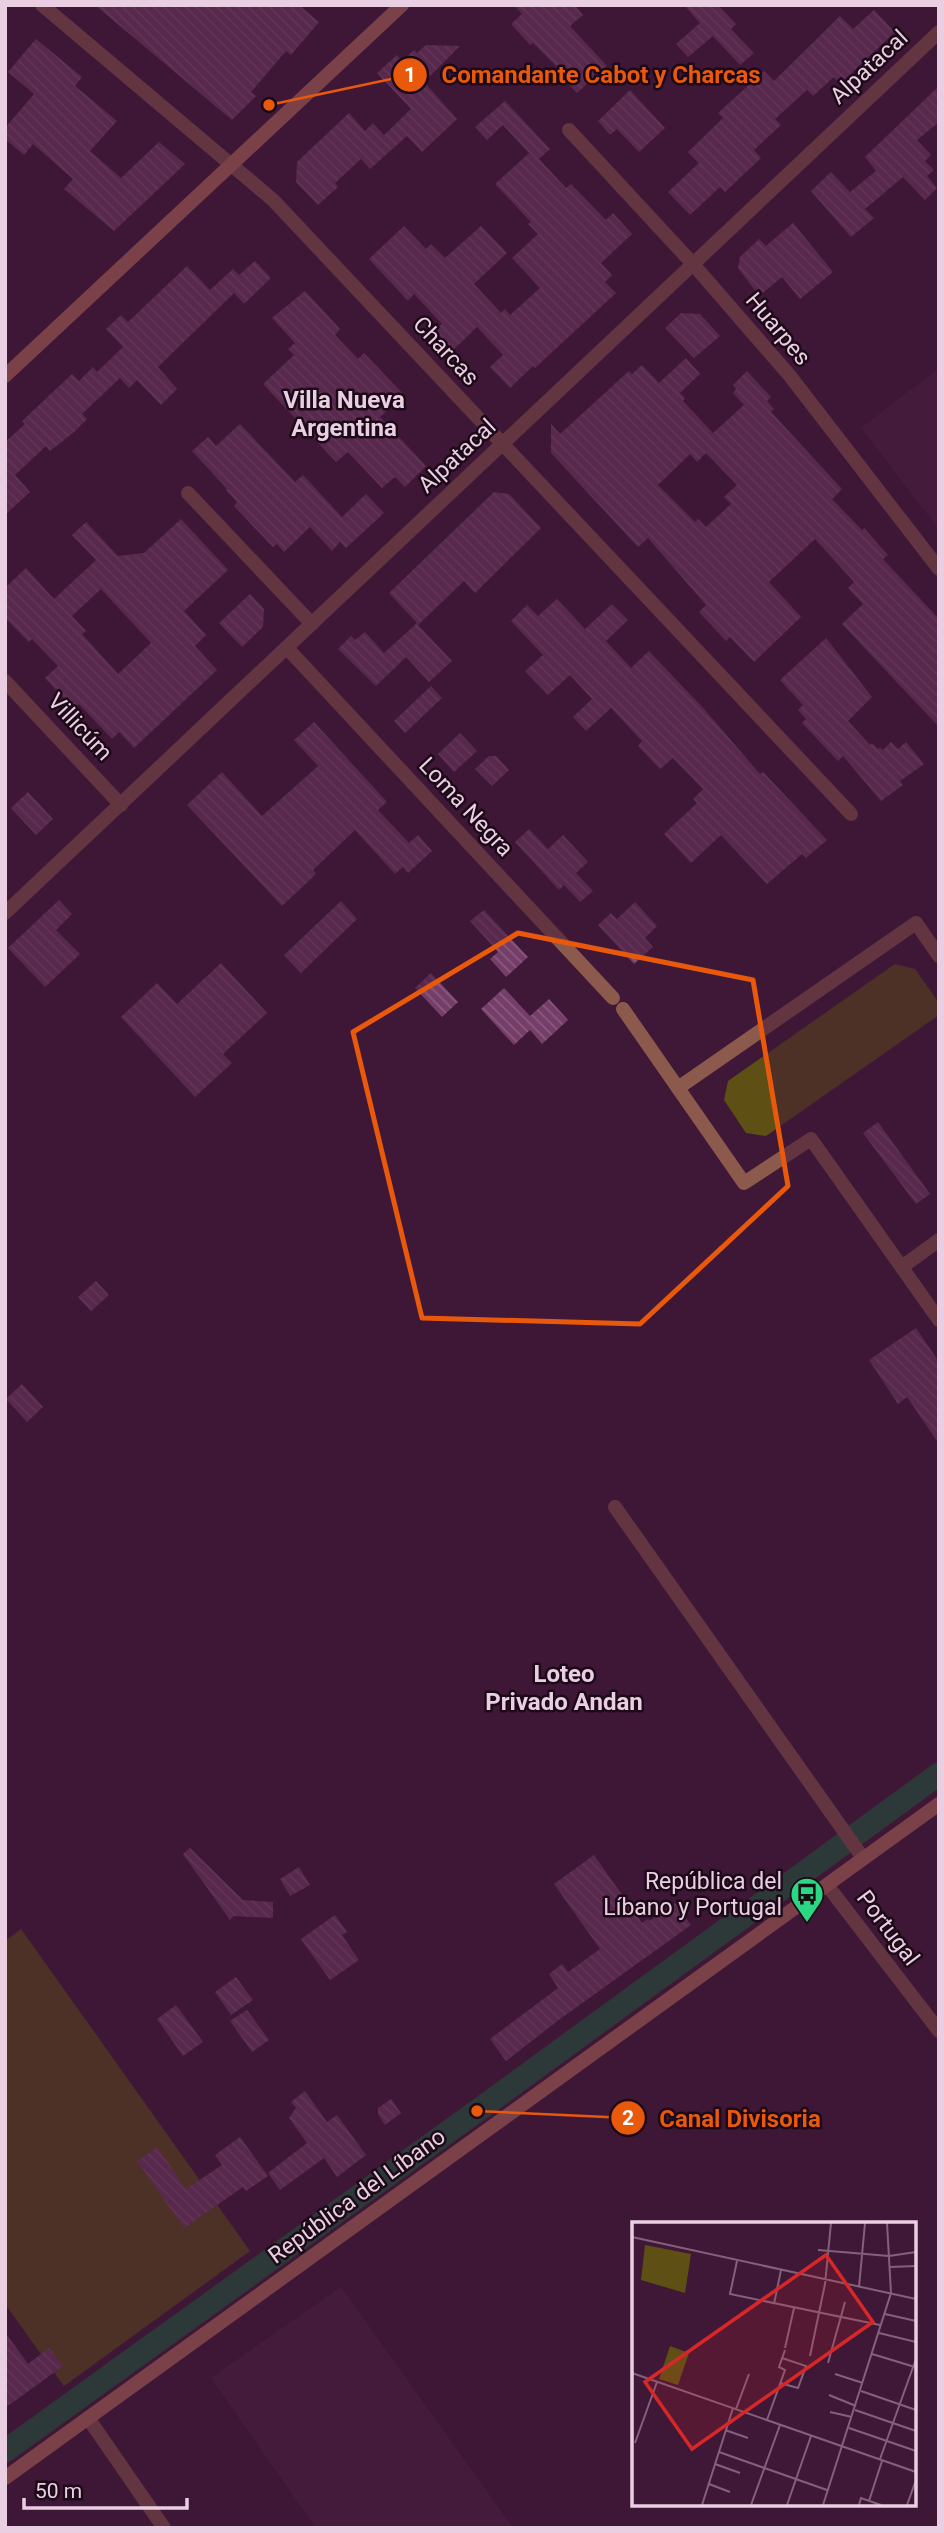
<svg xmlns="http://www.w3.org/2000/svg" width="944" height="2533" font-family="Roboto,sans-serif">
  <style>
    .built { fill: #4c1f43 }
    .green { fill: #5e5014 }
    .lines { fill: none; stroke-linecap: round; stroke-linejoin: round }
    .canal { stroke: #17623c; stroke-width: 23 }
    .building { fill: url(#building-back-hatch); fill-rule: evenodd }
    .street { stroke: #8c5a4c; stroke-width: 14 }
    .secondary { stroke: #c4745f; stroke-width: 14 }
    .marked { fill: none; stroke: #e8590c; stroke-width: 5; stroke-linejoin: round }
    .labels { text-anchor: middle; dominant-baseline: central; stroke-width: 5; stroke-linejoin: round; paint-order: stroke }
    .street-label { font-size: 23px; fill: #eacfe2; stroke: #1c0a18 }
    .poi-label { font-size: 23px; fill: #eacfe2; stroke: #1c0a18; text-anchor: end }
    .neighbourhood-label { font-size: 24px; font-weight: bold; fill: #eacfe2; stroke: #1c0a18 }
    .inset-road { fill: none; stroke: #83617b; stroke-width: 2 }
    .view { fill: #d62828; fill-opacity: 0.15; stroke: #d62828; stroke-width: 3.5 }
    .inset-edge { fill: none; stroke: #eacfe2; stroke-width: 3.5 }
    .leader { fill: none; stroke: #e8590c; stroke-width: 2.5 }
    .callout-dot { fill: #e8590c; stroke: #1c0a18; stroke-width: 2.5 }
    .mark-label { font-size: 21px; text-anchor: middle; font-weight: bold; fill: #fff }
    .callout-label { font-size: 24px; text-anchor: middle; font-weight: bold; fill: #e8590c; stroke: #1c0a18; stroke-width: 5; stroke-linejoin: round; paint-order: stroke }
  </style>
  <defs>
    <pattern id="building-back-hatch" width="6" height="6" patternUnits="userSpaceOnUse" patternTransform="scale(1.75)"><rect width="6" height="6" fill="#753e69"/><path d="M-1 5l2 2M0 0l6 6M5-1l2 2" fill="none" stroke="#89597e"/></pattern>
  </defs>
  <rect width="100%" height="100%" fill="#3f1737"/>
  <g class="built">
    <polygon points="939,368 939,529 861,428"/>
    <polygon points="341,2287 513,2528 316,2528 211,2378"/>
  </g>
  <g class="green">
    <polygon points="895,964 915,969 939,1003 939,1015 766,1136 746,1133 724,1100 728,1081"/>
    <polygon points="21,1929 250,2251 64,2386 5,2304 5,1941"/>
  </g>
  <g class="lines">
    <polyline class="canal" points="5,2451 477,2111 939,1774"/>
  </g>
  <g class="building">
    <polygon points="95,5 299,5 319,22 291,55 286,51 251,92 256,96 232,120"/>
    <polygon points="514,5 575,5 583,15 570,26 607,66 577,93 558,73 561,71 533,43 530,45 511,24 522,14"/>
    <polygon points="684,5 718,5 736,24 731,29 754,53 740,65 713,36 688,57 676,44 700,23"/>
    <polygon points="874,10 895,32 840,84 834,77 813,96 807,90 775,119 781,125 754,150 761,158 725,192 720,187 690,215 668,192 699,163 688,152 723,118 718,113 764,71 774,81 840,16 853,29"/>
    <polygon points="36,39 82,77 75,86 117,121 90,151 121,178 159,142 185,164 114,231 64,189 73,179 33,144 24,155 5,139 5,128 34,94 8,72"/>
    <polygon points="426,45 460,46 424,82 457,119 422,152 407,136 370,169 361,159 335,183 338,187 318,205 296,182 297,162 349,113 365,131 373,123 384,135 411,109 377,73 397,55 402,61 414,50 417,53"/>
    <polygon points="939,86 939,122 917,140 931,155 925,161 934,170 927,176 937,188 925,200 903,177 865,209 874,218 851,237 811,191 831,172 850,192 876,171 865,157"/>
    <polygon points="630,90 665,128 639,152 617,129 610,135 598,121"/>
    <polygon points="505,101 550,149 539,159 566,188 571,184 606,220 613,213 632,234 601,263 612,275 605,282 616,293 535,368 533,366 510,388 490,367 503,355 477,327 453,350 435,330 442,324 414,294 408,301 369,259 404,226 426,249 431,244 445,258 481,226 507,253 474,284 501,313 505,309 510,315 540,288 512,258 538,234 528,224 531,222 495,184 529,153 503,125 487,140 475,127"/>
    <polygon points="793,223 833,272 800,299 782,277 759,296 738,268 740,257 759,239 766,246"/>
    <polygon points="255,261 271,278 244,304 234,293 158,367 177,389 161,405 137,380 129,388 120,378 82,414 87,419 73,433 50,451 46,446 15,475 30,492 5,515 5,442 25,424 22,421 72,374 79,381 93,367 97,372 123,347 106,329 121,315 128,322 187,266 210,290 233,269 239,275"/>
    <polygon points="305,291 340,329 335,335 358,359 364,353 404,395 380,417 426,466 405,487 395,477 382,488 348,452 336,462 263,384 294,355 288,349 295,343 272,318"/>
    <polygon points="681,313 700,314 720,336 694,358 665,328"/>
    <path d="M686 358 700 374 680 393 685 398 683 401 713 433 744 405 733 393 736 389 733 385 747 371 771 397 767 401 774 409 771 412 842 489 832 499 862 530 864 528 888 555 883 559 939 619V727L842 624 863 604 848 588 854 582 815 539 769 582 801 617 754 662 730 637 726 641 699 612 706 605 648 538 638 547 551 453V424L560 434 629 371 632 374 642 365 659 383ZM706 453 737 485 724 497 731 504 706 527 698 519 695 522 658 485 690 454 697 462Z"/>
    <polygon points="240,424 295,482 303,475 342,517 366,494 384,513 346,548 340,542 332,551 310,527 284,552 277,544 273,547 234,506 237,502 226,490 227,489 192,451 208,437 216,446"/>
    <polygon points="494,492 509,494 541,528 475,593 464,581 418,625 452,661 429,682 406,657 376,686 338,649 351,636 355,640 365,632 384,653 417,623 389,593"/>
    <path d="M181 519 228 570 184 611 206 635 195 646 217 670 134 748 119 732 112 739 79 704 74 709 45 678 58 666 32 639 29 642 5 618V588L26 568 54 599 96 560 72 535 86 522 118 556 144 553ZM101 589 151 643 118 674 82 634 86 631 72 616Z"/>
    <polygon points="250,594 264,609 263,627 242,647 219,623"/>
    <polygon points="557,599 585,629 612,604 628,620 606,641 631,668 649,651 704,709 760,774 763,772 827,840 806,858 802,854 767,884 721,835 691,863 664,834 697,803 693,799 703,789 673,758 660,769 638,746 642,741 611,708 586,731 573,717 592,699 570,675 548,695 525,671 543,655 511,621 527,605 538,616"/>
    <polygon points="826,638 872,697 848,721 870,745 872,743 878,749 880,747 883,750 891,742 898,749 906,742 924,764 900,781 903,785 881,801 843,756 838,761 802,723 806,719 798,710 803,705 780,680"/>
    <polygon points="431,686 442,698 405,733 394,721"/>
    <polygon points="314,722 387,802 378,810 409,843 418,835 432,851 408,873 403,867 395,874 355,830 313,870 316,874 282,906 187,805 222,772 262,816 318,766 294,740"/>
    <polygon points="460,733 477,751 454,772 438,754"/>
    <polygon points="489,756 496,756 509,770 492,786 475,769"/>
    <polygon points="28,792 53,819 36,835 11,808"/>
    <polygon points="529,829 548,849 563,835 588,862 576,873 593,891 580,902 564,885 559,890 515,842"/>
    <polygon points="59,900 72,914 56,930 80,954 45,987 8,948"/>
    <polygon points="341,901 357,919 301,973 284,955"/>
    <polygon points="635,902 657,926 645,938 653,947 634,964 598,925 611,913 617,919"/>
    <polygon points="484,910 528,957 506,977 490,959 498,952 470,921"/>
    <polygon points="221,963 267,1013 223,1054 232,1063 195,1097 121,1017 157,983 177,1004"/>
    <polygon points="431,973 458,1002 442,1017 415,988"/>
    <polygon points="504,988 530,1016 549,999 568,1020 542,1044 530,1030 514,1045 481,1009"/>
    <polygon points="878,1122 930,1194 916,1204 863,1133"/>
    <polygon points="96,1281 109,1295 91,1311 78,1297"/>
    <polygon points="916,1328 939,1362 939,1444 907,1397 898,1404 869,1360"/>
    <polygon points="22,1384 43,1407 27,1422 6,1399"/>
    <polygon points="190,1848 243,1900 273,1902 273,1918 234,1916 230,1920 183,1854"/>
    <polygon points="594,1855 642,1923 648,1919 649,1921 675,1903 691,1925 560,2019 506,2061 490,2039 558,1988 549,1974 562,1964 568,1972 600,1949 554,1884"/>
    <polygon points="299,1867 310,1885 290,1896 280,1879"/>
    <polygon points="335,1915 347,1932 342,1935 359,1960 330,1980 301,1939"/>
    <polygon points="236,1977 253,2000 231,2015 215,1992"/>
    <polygon points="176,2005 203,2042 183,2056 157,2019"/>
    <polygon points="247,2010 269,2040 252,2052 230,2021"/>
    <polygon points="305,2091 327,2122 337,2115 366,2155 337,2177 324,2158 280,2190 268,2173 307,2143 289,2118 296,2108 291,2102"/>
    <polygon points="391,2099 401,2113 385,2125 378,2114 378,2108"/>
    <polygon points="240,2137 268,2176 246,2191 243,2187 184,2228 137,2161 157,2147 186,2189 222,2165 215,2155"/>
    <polygon points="5,2332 28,2364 49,2348 63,2366 5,2408"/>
  </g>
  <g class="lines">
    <g class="street">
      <polyline points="42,5 273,200 851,814"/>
      <polyline points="569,130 693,264 790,376 939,569"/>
      <polyline points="188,493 312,624"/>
      <polyline points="287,648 613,998"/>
      <polyline points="5,681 121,805"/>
      <polyline points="5,913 939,32"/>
      <polyline points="623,1009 744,1183 811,1139 939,1320"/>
      <polyline points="678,1088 916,923 939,956"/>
      <polyline points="902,1267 939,1240"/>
      <polyline points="615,1507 863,1858"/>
      <polyline points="827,1885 939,2031"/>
      <polyline points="88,2418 164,2528"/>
    </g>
    <g class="secondary">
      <polyline points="5,376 402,5"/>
      <polyline points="5,2478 939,1804"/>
    </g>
  </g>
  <path d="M0 0H944V2533H0ZM518 933 753 980 788 1186 640 1324 422 1318 353 1032Z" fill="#3f1737" fill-opacity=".55" fill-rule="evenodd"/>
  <path class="marked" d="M518 933 753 980 788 1186 640 1324 422 1318 353 1032Z"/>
  <defs>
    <symbol id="bus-pin" viewBox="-11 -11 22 30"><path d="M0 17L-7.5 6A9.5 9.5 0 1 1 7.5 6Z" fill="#2ad884" stroke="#1c0a18"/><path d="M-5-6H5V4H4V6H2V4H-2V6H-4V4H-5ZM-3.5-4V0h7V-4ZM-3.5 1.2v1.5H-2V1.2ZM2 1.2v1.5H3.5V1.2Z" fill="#111"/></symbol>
  </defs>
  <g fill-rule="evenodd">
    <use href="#bus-pin" x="788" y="1875" width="38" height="52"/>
  </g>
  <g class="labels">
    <g class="street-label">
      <text transform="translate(869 67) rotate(-43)">Alpatacal</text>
      <text transform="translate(778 329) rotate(50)">Huarpes</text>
      <text transform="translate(446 351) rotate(47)">Charcas</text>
      <text transform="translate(457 456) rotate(-43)">Alpatacal</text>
      <text transform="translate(80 727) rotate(47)">Villicúm</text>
      <text transform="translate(466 807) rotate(47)">Loma Negra</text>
      <text transform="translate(888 1928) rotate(53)">Portugal</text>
      <text transform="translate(357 2196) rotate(-36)">República del Líbano</text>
    </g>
    <g class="poi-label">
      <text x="782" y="1881">República del<tspan x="782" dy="26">Líbano y Portugal</tspan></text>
    </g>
    <g class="neighbourhood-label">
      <text x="344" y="400">Villa Nueva<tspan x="344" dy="28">Argentina</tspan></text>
      <text x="564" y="1674">Loteo<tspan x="564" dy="28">Privado Andan</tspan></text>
    </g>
  </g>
  <g transform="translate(632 2222)">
    <rect width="284" height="284" fill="#3f1737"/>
    <path d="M13 23 59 32 53 71 9 58ZM38 124 57 131 46 163 27 157Z" fill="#5e5014"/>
    <path class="inset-road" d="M0 15 284 77M186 28 257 34M257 34 284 30M105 39 98 72 248 103M258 45 284 44M227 65 233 1M142 82 149 48M253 92 284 99M247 111 284 120M153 126 162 86M240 132 283 145M178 134 193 62 199 1M196 141 213 80M0 151 284 250M203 152 231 161M148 161 166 166 174 144 150 136M229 169 284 188M197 173 224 184M104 187 117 152M223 188 284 209M198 190 220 195M135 198 153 148 147 145 153 128M217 206 284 229M93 208 116 216M3 221 25 160M87 230 195 268M248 237 284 137M83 242 108 251M77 262 98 270M237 279 250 239M70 283 101 186M119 283 148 203M155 283 179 214M191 283 259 71 255 1M227 283 229 276 249 283M275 283 284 258"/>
    <path class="view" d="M194 33 241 100 60 227 13 160Z"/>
    <rect width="284" height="284" class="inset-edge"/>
  </g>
  <path class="leader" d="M269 105L410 75M477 2111L628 2118"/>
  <g class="callout-dot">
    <circle cx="269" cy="105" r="7"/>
    <circle cx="477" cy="2111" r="7"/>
    <circle cx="410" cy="75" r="18"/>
    <circle cx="628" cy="2118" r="18"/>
  </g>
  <g class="mark-label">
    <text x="410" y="82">1</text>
    <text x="628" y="2125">2</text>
  </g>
  <g class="callout-label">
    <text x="601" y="83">Comandante Cabot y Charcas</text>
    <text x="740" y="2127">Canal Divisoria</text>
  </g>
  <rect width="944" height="2533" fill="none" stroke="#eacfe2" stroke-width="14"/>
  <path d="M24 2498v10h163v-10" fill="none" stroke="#eacfe2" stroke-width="3.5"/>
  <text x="35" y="2498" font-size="21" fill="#eacfe2" stroke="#1c0a18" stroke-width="5" paint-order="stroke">50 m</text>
</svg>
